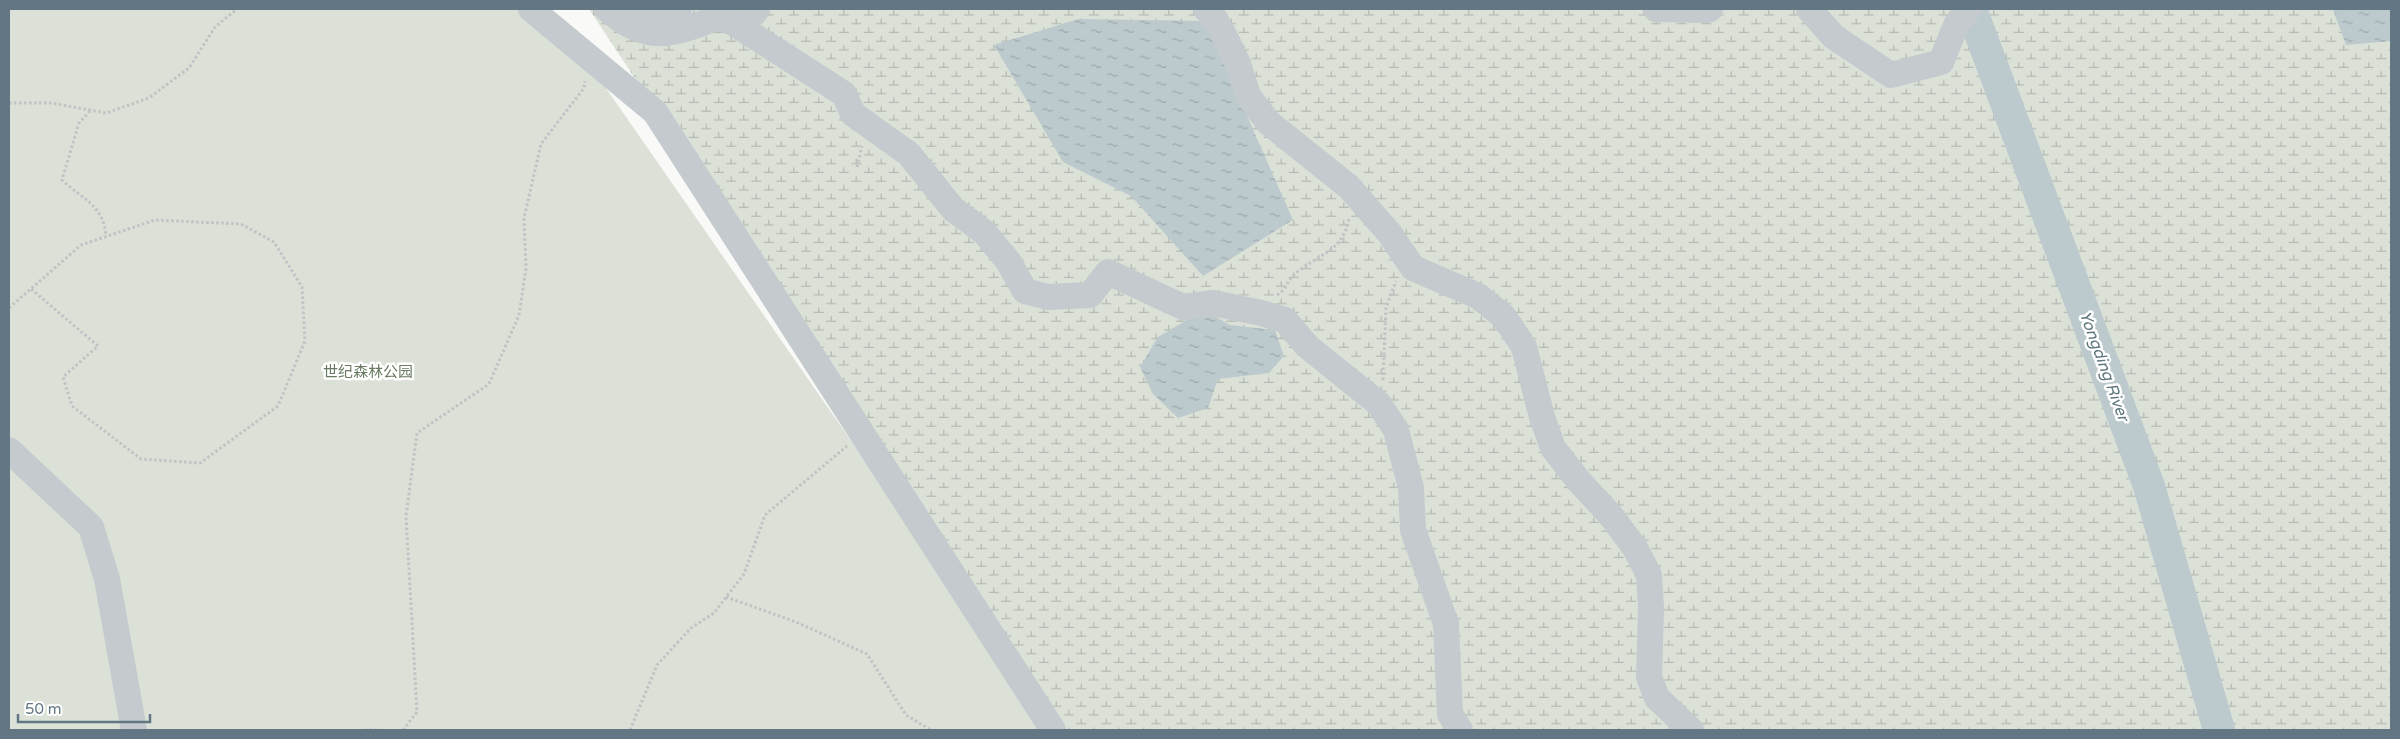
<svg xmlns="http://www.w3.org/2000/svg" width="2400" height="739" font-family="'Varela Round','Noto Sans SC',sans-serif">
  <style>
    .green { fill: #dbe1d7 }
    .wetland { fill: url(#wetland-marsh) }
    .water { fill: url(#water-ripples) }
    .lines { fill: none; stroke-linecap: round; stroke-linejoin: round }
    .river { stroke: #bccacd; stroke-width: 32 }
    .path { stroke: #c0c3c5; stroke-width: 3; stroke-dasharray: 2.5 2.5; stroke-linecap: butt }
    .minor { stroke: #c4cacd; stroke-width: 26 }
    .labels { text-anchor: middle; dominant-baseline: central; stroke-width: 5; stroke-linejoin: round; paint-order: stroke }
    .park-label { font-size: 15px; fill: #687a62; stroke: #fff }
    .water-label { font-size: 16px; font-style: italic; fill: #5e767d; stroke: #fff }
  </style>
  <defs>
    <pattern id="wetland-marsh" width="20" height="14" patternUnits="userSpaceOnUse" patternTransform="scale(1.25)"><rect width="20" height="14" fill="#dbe1d7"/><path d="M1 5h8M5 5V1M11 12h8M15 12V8" fill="none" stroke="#b5bbb4"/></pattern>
    <pattern id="water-ripples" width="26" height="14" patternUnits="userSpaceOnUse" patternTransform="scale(1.25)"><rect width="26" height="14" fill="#bccacd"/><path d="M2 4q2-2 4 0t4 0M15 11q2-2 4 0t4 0" fill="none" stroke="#9ca9ac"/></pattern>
  </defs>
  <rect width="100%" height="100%" fill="#f9f9f7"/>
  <polygon class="green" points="9,9 551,9 1052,730 9,730"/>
  <polygon class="wetland" points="589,9 2391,9 2391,730 1066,730"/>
  <g class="water">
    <polygon points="2334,9 2391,9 2391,41 2346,45 2333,10"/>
    <polygon points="1078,19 1205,21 1293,220 1203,276 1131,196 1063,162 994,45"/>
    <polygon points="1204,310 1230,325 1275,330 1284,356 1269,373 1218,379 1208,408 1178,418 1153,394 1140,367 1158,337"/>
  </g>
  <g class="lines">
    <polyline class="river" points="1971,9 2149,486 2219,730"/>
    <g class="path">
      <polyline points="9,103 51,103 106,113 149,98 189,68 215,27 237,9"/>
      <path d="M90 111 79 123 62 180C83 200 104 205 106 237"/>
      <polyline points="857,167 862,146"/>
      <path d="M1277 295C1286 290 1287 281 1294 275 1316 254 1342 254 1349 219"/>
      <polyline points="9,308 81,245 155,220 241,224 274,242 302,287 305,341 278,406 200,463 141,459 72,406 63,377 98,346 30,288"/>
      <polyline points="1383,380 1386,308 1396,281"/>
      <polyline points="726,597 796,622 867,654 906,715 931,730"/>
      <polyline points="364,730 380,730"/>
      <polyline points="403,730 417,712 406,516 417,433 489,384 519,315 526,269 524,218 541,144 584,88 585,81"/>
      <polyline points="630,730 657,665 691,628 714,613 744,574 765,515 847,446"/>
    </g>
    <g class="minor">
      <polyline points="531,9 655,112 1053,730"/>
      <path d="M607 9C648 44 671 36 718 17"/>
      <path d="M627 9C642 20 663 16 679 9"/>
      <polyline points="1206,9 1215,19 1226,39 1238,64 1248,96 1269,123 1349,187 1390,234 1413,268 1478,296 1503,316 1511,327 1524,347 1542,417 1553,448 1578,480 1612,517 1635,548 1649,575 1651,608 1649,677 1657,698 1691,730"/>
      <polyline points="1656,9 1707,10 1710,9"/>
      <polyline points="1809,9 1834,37 1891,75 1941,62 1957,23 1969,9"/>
      <path d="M720 18C731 24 751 20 757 9"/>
      <polyline points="732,22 844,94 853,114 909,154 953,209 984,232 1008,261 1025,291 1048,297 1090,295 1108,272 1183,307 1213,303 1261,313 1285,320 1307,346 1379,404 1396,430 1411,488 1413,530 1446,624 1450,714 1460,730"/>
      <polyline points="9,450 91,527 107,579 134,730"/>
    </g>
  </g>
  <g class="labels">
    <g class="park-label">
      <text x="368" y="372">世纪森林公园</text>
    </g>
    <g class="water-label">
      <text transform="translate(2104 366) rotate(70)">Yongding River</text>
    </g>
  </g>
  <rect width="2400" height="739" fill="none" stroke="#627783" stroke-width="20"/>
  <path d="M18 714v8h132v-8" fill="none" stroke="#627783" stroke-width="2.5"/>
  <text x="25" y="714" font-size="15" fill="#627783" stroke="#ffffff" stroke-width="4" paint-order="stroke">50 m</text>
</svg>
